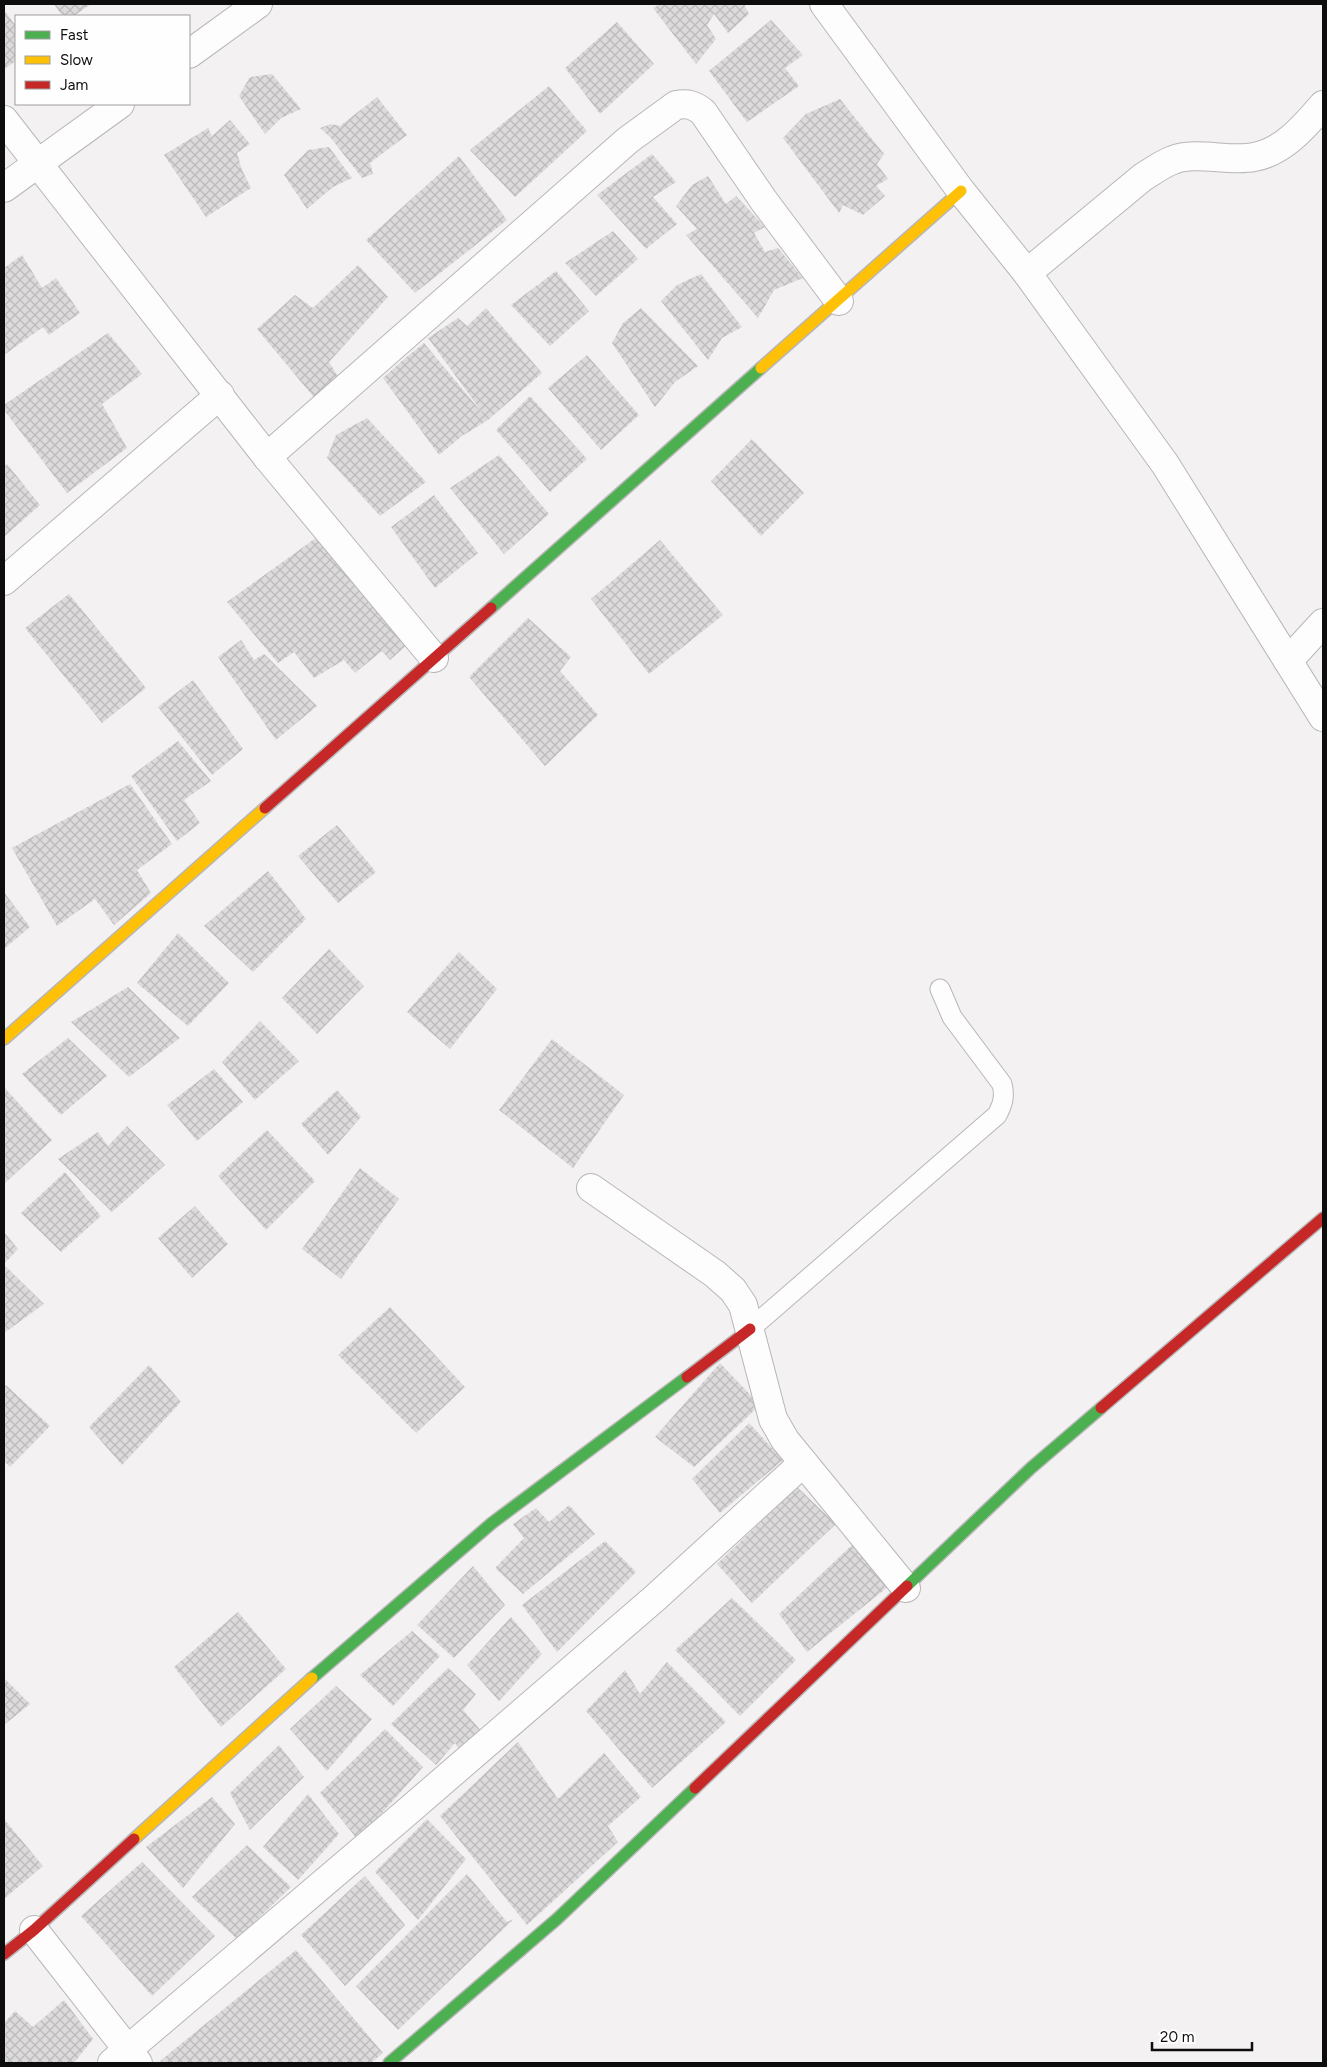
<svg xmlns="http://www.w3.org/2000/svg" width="1327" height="2067" font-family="Figtree,sans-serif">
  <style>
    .building { fill: url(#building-cross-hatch) }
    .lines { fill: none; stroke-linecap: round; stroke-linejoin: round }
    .lane-casing { stroke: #b8b6b7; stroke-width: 21 }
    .street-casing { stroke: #b8b6b7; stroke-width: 30 }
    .fast-casing { stroke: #b8b6b7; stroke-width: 14 }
    .slow-casing { stroke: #b8b6b7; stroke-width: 14 }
    .jam-casing { stroke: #b8b6b7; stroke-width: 14 }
    .lane { stroke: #fdfdfd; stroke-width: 19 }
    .street { stroke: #fdfdfd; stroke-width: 28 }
    .fast { stroke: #4caf50; stroke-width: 11 }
    .slow { stroke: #ffc107; stroke-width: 11 }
    .jam { stroke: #c62828; stroke-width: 11 }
  </style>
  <defs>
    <pattern id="building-cross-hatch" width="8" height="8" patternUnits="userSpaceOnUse" patternTransform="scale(1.25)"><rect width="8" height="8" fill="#dcdadb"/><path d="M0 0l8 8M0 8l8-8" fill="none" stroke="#bcbabb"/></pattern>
  </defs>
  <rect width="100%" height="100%" fill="#f3f1f2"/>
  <g class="building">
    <polygon points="54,4 91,4 74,16 62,16"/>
    <polygon points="660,4 744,4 749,14 728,33 714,14 707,25 716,39 696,64 653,8"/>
    <polygon points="4,10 16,26 16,61 4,69"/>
    <polygon points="771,20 803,55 785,68 799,86 747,122 709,71"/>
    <polygon points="617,22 654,64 600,114 565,68"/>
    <polygon points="272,74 301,109 281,118 265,134 239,96 250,77"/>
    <polygon points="549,86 587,131 515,197 470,150"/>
    <polygon points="377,97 407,135 370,163 373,174 362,178 331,138 320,128 331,124 340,126"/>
    <polygon points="840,99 884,154 877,164 888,179 876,186 885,196 863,215 843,205 839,213 783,138 806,114"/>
    <polygon points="230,120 250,144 237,153 242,170 251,188 206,217 164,155 208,128 212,136"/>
    <polygon points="329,147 352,178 333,187 307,209 284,175 308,150"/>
    <polygon points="652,154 676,182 653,197 677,224 646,249 597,195"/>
    <polygon points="459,156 507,220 415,293 366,240"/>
    <polygon points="708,176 726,204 736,196 765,227 754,233 765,252 778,248 803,278 774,290 758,318 686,235 697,229 676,206 692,185"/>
    <polygon points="613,231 638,259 596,296 565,263"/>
    <polygon points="22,255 42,288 56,278 80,313 49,335 43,327 4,355 4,268"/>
    <polygon points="358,265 388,297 329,362 339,378 317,401 257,329 295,295 313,308"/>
    <polygon points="556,271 589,311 550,346 511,305"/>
    <polygon points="701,274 742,327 722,338 708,360 661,301 677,285"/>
    <polygon points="486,308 542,373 488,420 462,436 439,455 383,378 403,360 424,343 484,415 428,338 458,318 467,326"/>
    <polygon points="641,308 698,366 675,382 655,407 612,343 623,323"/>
    <polygon points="108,333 142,374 102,404 127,448 67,493 4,410 4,405"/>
    <polygon points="587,355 639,415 601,450 548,388"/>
    <polygon points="530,396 587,459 550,492 496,430"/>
    <polygon points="367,418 426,482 380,516 327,458 336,435"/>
    <polygon points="752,439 804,493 761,536 711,481"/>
    <polygon points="499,455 549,514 504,554 450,488"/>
    <polygon points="7,464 40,505 4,537 4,467"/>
    <polygon points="434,495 478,553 435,588 391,527"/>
    <polygon points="320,535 407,645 390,660 382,651 355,673 344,660 314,678 294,652 278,663 227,602"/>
    <polygon points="660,540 723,615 649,674 591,599"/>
    <polygon points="69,594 146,688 102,723 25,628"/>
    <polygon points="528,618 571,657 560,671 598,715 545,766 469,677"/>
    <polygon points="241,640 254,660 264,654 317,706 276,740 218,657"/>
    <polygon points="193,680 243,749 212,775 158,707"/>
    <polygon points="178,741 211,781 184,800 200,823 177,841 131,776"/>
    <polygon points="130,784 172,844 137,870 151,893 114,925 95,899 57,926 12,848"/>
    <polygon points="337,825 376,872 338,903 298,856"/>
    <polygon points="268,871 306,919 253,972 204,926"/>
    <polygon points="4,892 30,927 4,949"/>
    <polygon points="178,933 229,983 188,1026 137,983"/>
    <polygon points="329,949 364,986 317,1034 282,998"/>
    <polygon points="459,952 497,989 450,1049 407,1012"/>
    <polygon points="128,987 180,1038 129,1077 71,1022"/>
    <polygon points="260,1021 299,1061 255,1100 222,1062"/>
    <polygon points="68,1038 107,1076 61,1115 22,1074"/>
    <polygon points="552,1039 624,1095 573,1168 499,1110"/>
    <polygon points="214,1069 243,1102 197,1141 167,1105"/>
    <polygon points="4,1087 52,1140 4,1184"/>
    <polygon points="337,1090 361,1117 328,1155 301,1124"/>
    <polygon points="127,1126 165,1165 112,1212 58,1159 98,1132 108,1146"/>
    <polygon points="267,1130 315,1181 266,1230 218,1176"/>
    <polygon points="360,1168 399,1199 341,1279 302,1249"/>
    <polygon points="65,1172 101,1216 61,1252 21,1213"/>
    <polygon points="195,1206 228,1244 192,1278 158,1238"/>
    <polygon points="4,1232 18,1249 4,1264"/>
    <polygon points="4,1265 44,1304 4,1333"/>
    <polygon points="390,1307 465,1387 416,1433 338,1355"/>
    <polygon points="720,1363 760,1405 694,1467 655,1437"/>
    <polygon points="149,1365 181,1402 122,1465 89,1427"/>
    <polygon points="6,1385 50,1426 10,1467 4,1461 4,1387"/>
    <polygon points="749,1423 783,1460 720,1513 692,1479"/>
    <polygon points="797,1487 836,1524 752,1603 717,1564"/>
    <polygon points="569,1505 595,1534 523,1594 495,1568 524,1538 513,1524 536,1508 549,1522"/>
    <polygon points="605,1541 636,1572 557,1652 522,1605"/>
    <polygon points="853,1544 889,1586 807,1652 779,1614"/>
    <polygon points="473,1566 505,1605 454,1658 417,1625"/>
    <polygon points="732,1598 796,1660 740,1716 675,1650"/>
    <polygon points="238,1612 286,1669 221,1727 174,1667"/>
    <polygon points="511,1617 542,1654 499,1701 467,1665"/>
    <polygon points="412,1631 440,1656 393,1706 360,1675"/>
    <polygon points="667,1662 726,1722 652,1788 586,1711 625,1670 640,1694"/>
    <polygon points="448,1668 476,1694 463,1710 483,1733 461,1752 455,1743 436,1765 391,1724"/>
    <polygon points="4,1678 30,1704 4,1725"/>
    <polygon points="336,1686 372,1719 327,1771 290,1729"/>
    <polygon points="385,1729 423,1767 358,1840 320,1793"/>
    <polygon points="518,1742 558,1799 604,1753 641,1797 608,1826 618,1842 527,1925 440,1816"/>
    <polygon points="279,1745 304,1777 250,1830 230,1793"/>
    <polygon points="308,1794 339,1834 298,1880 263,1847"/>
    <polygon points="212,1797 235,1824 183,1888 146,1847"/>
    <polygon points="4,1819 43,1866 4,1899"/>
    <polygon points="427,1819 466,1859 418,1920 375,1872"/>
    <polygon points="247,1845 291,1887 237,1939 192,1897"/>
    <polygon points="142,1862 215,1936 152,1996 81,1916"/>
    <polygon points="467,1874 507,1922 514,1919 398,2030 356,1986"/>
    <polygon points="365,1876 405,1925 345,1986 301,1935"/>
    <polygon points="296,1950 383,2053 371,2063 163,2063 160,2061"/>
    <polygon points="64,2000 93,2039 74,2063 4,2063 4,2023 15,2011 33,2027"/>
  </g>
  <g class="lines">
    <defs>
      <path id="lane" d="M750 1329 997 1115C1003 1104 1005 1096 1002 1084L952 1017 940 989"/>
      <g id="street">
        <polyline points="824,4 961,191 1027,273 1165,464 1323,717"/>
        <polyline points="189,54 258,4"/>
        <polyline points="4,120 267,457 434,658"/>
        <polyline points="4,188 120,104"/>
        <path d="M1027 273 1143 177C1153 171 1162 164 1173 160 1196 151 1229 162 1254 157 1283 152 1305 126 1323 105"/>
        <path d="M267 457 628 140 676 105C688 103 694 105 703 112L764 201 839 301"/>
        <polyline points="4,581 220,395"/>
        <polyline points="1288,661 1323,623"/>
        <polyline points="591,1188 715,1274 733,1290 743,1305 773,1419 785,1440 906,1588"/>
        <polyline points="34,1930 138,2063"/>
        <polyline points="112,2063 400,1818 655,1598 803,1463"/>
      </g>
      <g id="fast">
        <polyline points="491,608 761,368"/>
        <polyline points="907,1586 1031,1468 1101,1408"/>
        <polyline points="312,1678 492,1523 687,1377"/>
        <polyline points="389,2063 557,1919 695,1788"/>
      </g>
      <g id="slow">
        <polyline points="761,368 961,191"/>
        <polyline points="4,1039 265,808"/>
        <polyline points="134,1839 312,1678"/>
      </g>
      <g id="jam">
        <polyline points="265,808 491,608"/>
        <polyline points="687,1377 750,1329"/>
        <polyline points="1101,1408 1323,1218"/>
        <polyline points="695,1788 907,1586"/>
        <polyline points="4,1954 34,1930 134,1839"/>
      </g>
    </defs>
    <use href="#lane" class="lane-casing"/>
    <use href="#street" class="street-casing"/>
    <use href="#fast" class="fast-casing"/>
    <use href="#slow" class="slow-casing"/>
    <use href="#jam" class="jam-casing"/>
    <use href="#lane" class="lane"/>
    <use href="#street" class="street"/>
    <use href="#fast" class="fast"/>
    <use href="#slow" class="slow"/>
    <use href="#jam" class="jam"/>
  </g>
  <rect width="1327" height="2067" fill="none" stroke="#0e0d0d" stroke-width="10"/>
  <rect x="15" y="15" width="175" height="90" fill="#fffeff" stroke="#9f9e9e"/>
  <rect x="25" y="31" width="25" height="8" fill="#4caf50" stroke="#9f9e9e"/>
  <text x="60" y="40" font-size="15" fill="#0e0d0d">Fast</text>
  <rect x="25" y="56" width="25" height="8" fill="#ffc107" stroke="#9f9e9e"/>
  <text x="60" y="65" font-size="15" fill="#0e0d0d">Slow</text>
  <rect x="25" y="81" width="25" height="8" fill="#c62828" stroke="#9f9e9e"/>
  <text x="60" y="90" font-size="15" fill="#0e0d0d">Jam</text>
  <path d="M1152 2042v8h100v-8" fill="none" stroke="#0e0d0d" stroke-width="2.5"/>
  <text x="1160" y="2042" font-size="15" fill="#0e0d0d" stroke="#fffeff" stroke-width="4" paint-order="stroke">20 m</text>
</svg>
